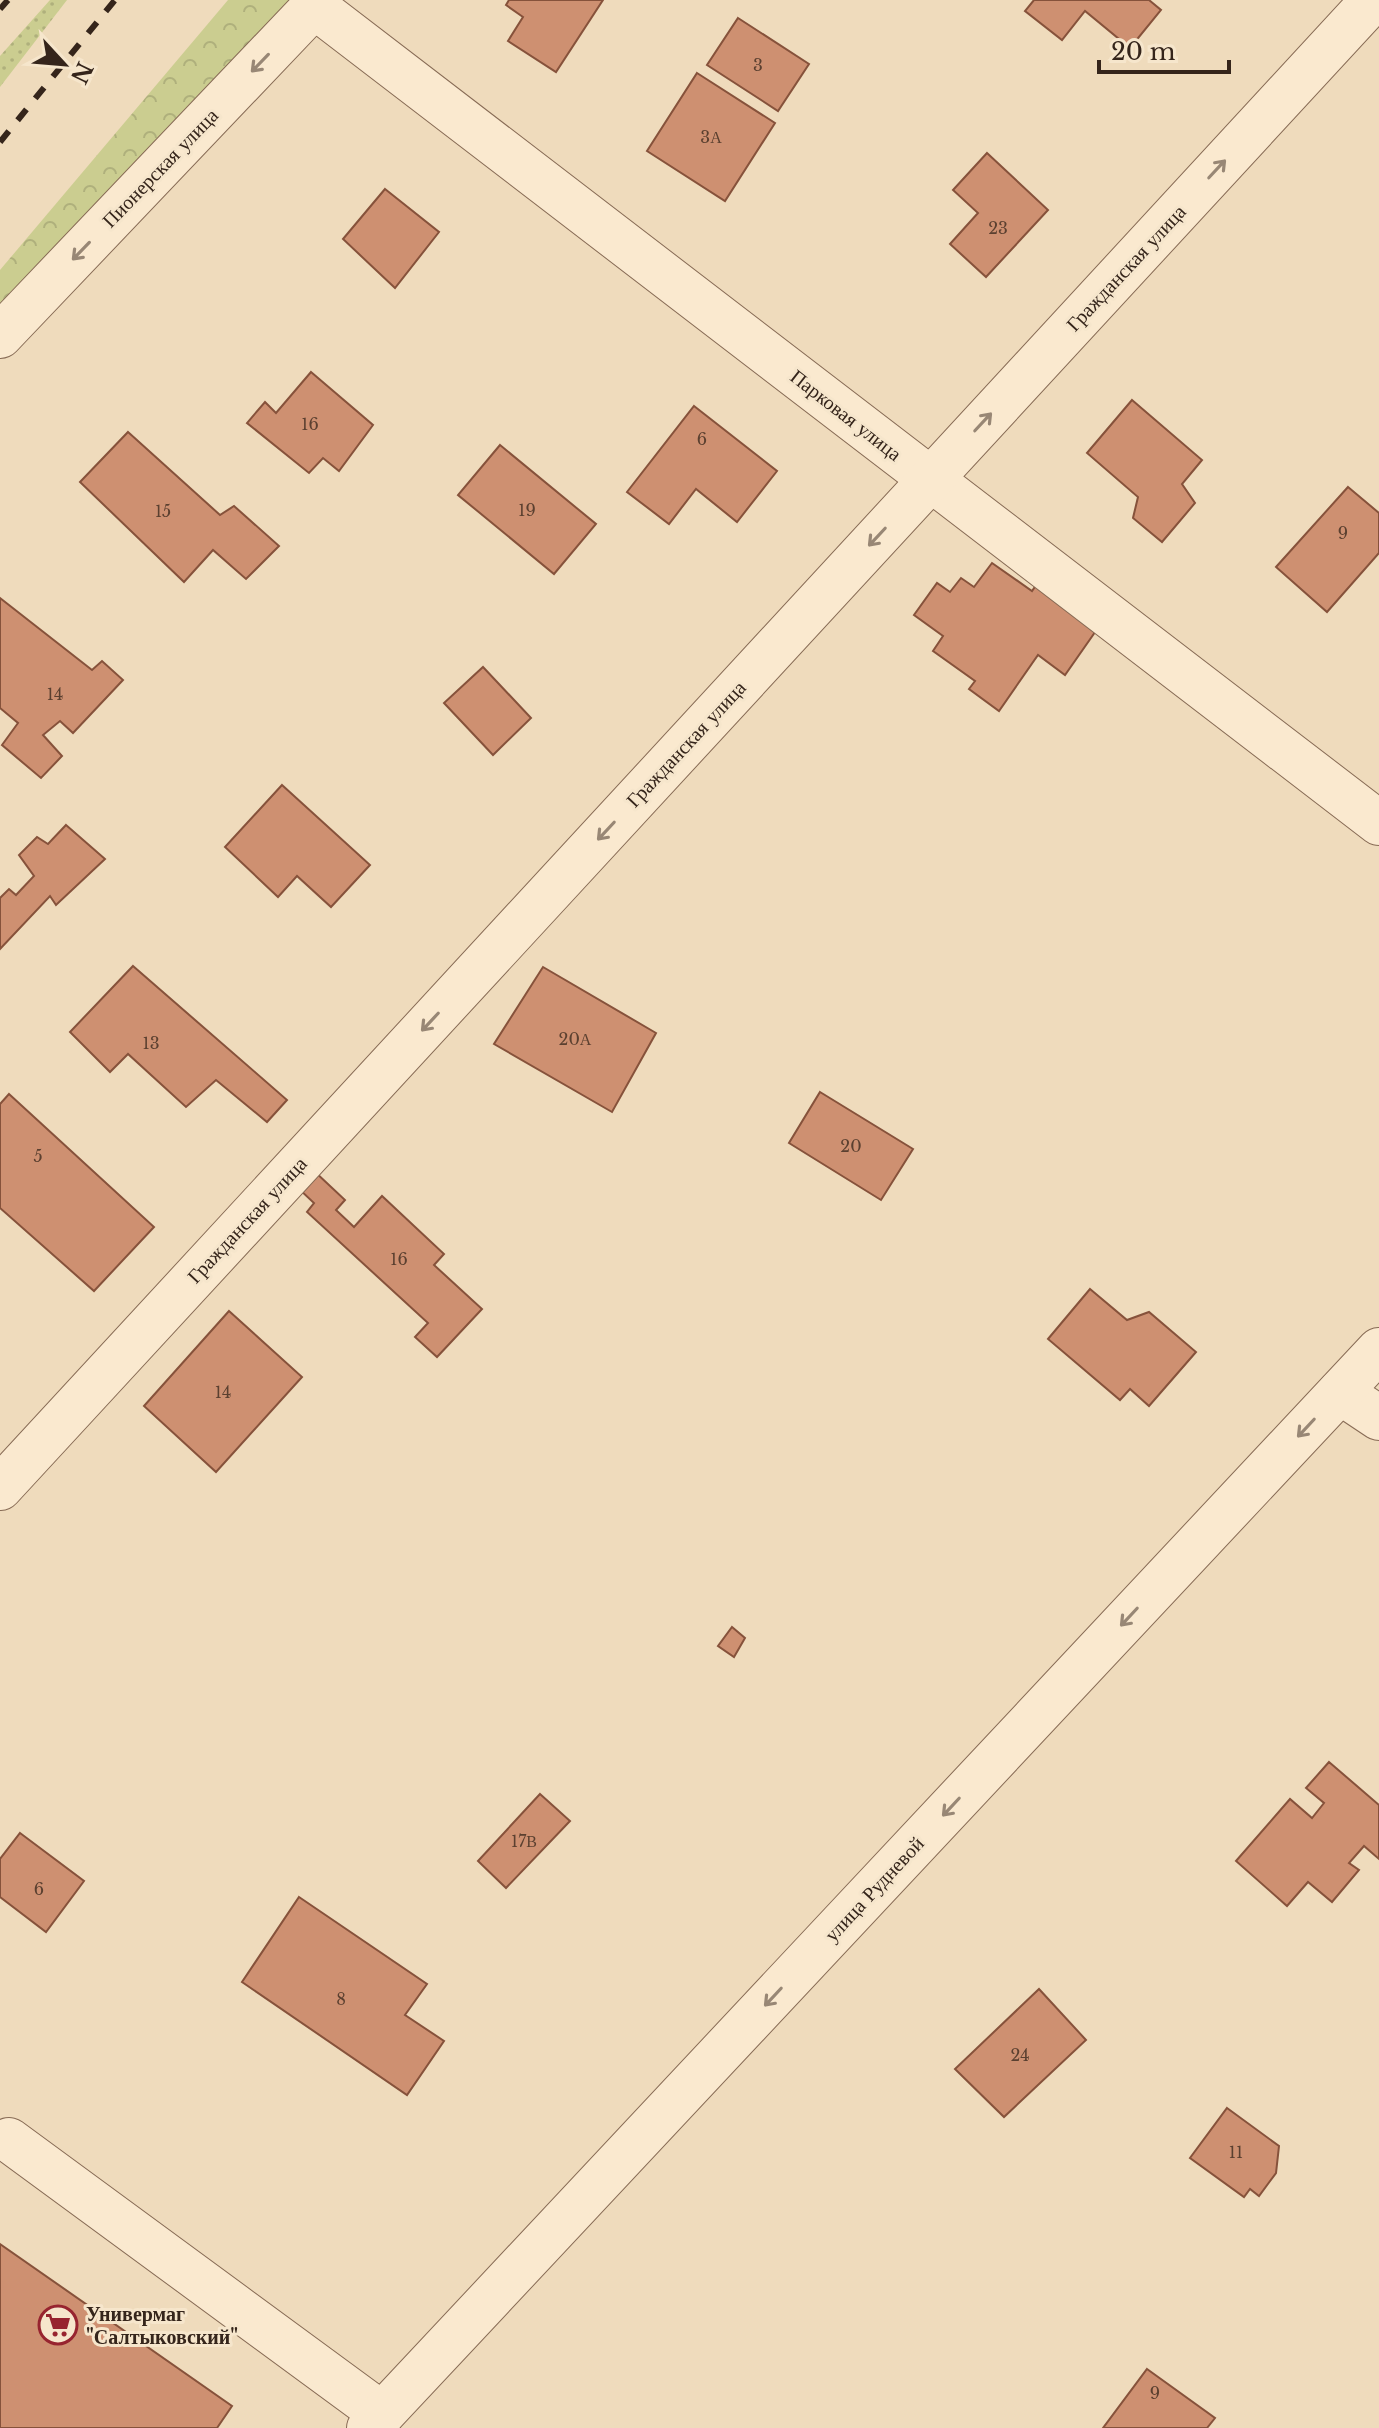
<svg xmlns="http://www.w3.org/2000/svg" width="1379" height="2428" font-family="'Libre Baskerville',serif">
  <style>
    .grass { fill: url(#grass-dots) }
    .forest { fill: url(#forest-crowns) }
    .building { fill: #ce9071; stroke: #86523b; stroke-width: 2 }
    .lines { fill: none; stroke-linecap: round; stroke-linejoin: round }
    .minor-casing { stroke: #876b55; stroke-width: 46 }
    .minor { stroke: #fae9cf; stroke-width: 44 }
    .rail { stroke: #35251b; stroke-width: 6; stroke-dasharray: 14 14; stroke-linecap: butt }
    .oneway { stroke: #988775 }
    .labels { text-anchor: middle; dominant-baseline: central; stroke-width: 6; stroke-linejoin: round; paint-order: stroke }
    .number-label { font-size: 16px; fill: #5b4030 }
    .street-label { font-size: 20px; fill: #35251b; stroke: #f6e6cc }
    .poi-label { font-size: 20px; font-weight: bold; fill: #35251b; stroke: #f6e6cc; text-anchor: start }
  </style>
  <defs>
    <pattern id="grass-dots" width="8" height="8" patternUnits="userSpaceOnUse" patternTransform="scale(2)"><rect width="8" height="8" fill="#cbcd90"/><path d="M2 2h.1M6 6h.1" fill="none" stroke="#afb07c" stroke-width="1.8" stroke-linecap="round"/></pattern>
    <pattern id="forest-crowns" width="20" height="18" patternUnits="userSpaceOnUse" patternTransform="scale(2)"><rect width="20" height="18" fill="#cbcd90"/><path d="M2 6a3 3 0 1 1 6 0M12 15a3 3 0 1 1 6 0" fill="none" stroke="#afb07c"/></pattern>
  </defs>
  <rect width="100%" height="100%" fill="#efdbbc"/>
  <polygon class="grass" points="50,0 67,0 0,87 0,56"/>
  <polygon class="forest" points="228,0 290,0 0,311 0,270"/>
  <g class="building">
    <polygon points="509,0 603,0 556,72 508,41 523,17 506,5"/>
    <polygon points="1034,0 1149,0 1161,10 1130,48 1085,11 1062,40 1025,11"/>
    <polygon points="738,18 809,64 778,111 707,65"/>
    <polygon points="697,73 775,123 725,201 647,151"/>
    <polygon points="987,153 1048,210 986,277 950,244 978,213 953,190"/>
    <polygon points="385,189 439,232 395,288 343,239"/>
    <polygon points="311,372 373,425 339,471 323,458 309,473 247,423 265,402 276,413"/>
    <polygon points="1132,400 1202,460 1182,484 1195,503 1162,542 1133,518 1138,497 1087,453"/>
    <polygon points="694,406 777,471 737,522 696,489 669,524 627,492"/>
    <polygon points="128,432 220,515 234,506 279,546 246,579 213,550 184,582 80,482"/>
    <polygon points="500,445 596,524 554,574 458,495"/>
    <polygon points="1348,487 1379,513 1379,553 1327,612 1276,567"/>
    <polygon points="992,563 1032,591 1039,581 1100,625 1065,675 1038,655 999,711 969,689 975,681 933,651 943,636 914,615 937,583 950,592 961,578 974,587"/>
    <polygon points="0,598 92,670 102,661 123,680 73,733 60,721 43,735 62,756 41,778 2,745 18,723 0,708"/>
    <polygon points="483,667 531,718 493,755 444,703"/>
    <polygon points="282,785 370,865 331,907 297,876 278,897 225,847"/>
    <polygon points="66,825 105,859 56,905 50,896 0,949 0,898 9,889 16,895 34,876 19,855 37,837 48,844"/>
    <polygon points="133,966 287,1100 267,1122 216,1080 186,1107 128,1054 110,1072 70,1032"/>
    <polygon points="543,967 656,1033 612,1112 494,1044"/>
    <polygon points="820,1092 913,1149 881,1200 789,1143"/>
    <polygon points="9,1094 154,1227 94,1291 0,1208 0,1104"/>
    <polygon points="313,1170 345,1200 336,1210 354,1227 382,1196 444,1254 434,1265 482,1309 437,1357 415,1337 428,1323 307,1212 314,1203 297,1187"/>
    <polygon points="1090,1289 1127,1320 1149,1312 1196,1352 1149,1406 1130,1389 1120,1400 1048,1339"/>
    <polygon points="229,1311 302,1377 216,1472 144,1406"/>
    <polygon points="732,1627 745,1638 734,1657 718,1646"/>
    <polygon points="1329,1762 1379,1805 1379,1859 1364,1846 1349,1863 1359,1870 1332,1902 1308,1882 1287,1906 1236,1861 1290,1799 1312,1818 1324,1803 1306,1788"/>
    <polygon points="540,1794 570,1821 506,1888 478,1861"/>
    <polygon points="20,1833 84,1881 46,1932 0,1897 0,1859"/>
    <polygon points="299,1897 427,1984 405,2015 444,2041 407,2095 242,1982"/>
    <polygon points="1039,1989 1086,2040 1004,2117 955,2069"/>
    <polygon points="1227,2108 1279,2146 1276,2173 1259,2196 1250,2189 1244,2197 1190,2158"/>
    <polygon points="0,2244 232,2406 217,2428 0,2428"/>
    <polygon points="1147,2369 1215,2418 1207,2428 1103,2428"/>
  </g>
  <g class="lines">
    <defs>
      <g id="minor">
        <polyline points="314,6 1379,823"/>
        <polyline points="0,336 320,0"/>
        <polyline points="1340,1392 1379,1418"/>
        <polyline points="0,1488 1373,0"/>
        <polyline points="9,2140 382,2414"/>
        <polyline points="369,2428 1379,1350"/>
      </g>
    </defs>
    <use href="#minor" class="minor-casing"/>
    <use href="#minor" class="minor"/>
    <g class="rail">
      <polyline points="0,9 8,0"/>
      <polyline points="0,142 115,0"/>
    </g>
  </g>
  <defs><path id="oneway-shaft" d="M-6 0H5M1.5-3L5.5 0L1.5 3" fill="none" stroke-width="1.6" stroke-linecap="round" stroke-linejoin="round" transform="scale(2)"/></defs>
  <g class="oneway">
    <use href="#oneway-shaft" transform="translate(260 63) rotate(134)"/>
    <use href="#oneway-shaft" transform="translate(1217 169) rotate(-47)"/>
    <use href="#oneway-shaft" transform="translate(81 251) rotate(134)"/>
    <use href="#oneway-shaft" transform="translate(983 422) rotate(-47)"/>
    <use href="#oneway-shaft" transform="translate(877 537) rotate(133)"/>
    <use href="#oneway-shaft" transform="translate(606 831) rotate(133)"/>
    <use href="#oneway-shaft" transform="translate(430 1022) rotate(133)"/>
    <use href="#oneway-shaft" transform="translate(1306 1428) rotate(133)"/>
    <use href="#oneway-shaft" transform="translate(1129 1617) rotate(133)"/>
    <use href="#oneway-shaft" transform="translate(951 1807) rotate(133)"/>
    <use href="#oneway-shaft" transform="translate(773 1997) rotate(133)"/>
  </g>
  <defs>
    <symbol id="supermarket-ring" viewBox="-11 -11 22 22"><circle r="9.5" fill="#f6e6cc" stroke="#97242f" stroke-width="1.5"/><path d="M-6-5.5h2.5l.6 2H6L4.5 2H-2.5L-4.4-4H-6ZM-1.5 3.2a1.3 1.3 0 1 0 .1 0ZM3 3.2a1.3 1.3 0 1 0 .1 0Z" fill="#97242f"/></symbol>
  </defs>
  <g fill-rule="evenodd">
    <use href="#supermarket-ring" x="36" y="2303" width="44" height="44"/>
  </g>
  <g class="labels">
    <g class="number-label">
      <text x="758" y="65">3</text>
      <text x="711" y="137">3А</text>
      <text x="998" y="228">23</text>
      <text x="310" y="424">16</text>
      <text x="702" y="439">6</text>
      <text x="527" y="510">19</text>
      <text x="163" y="511">15</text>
      <text x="1343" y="533">9</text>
      <text x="55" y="694">14</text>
      <text x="575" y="1039">20А</text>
      <text x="151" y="1043">13</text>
      <text x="851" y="1146">20</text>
      <text x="38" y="1156">5</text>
      <text x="399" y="1259">16</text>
      <text x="223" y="1392">14</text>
      <text x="524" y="1841">17В</text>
      <text x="39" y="1889">6</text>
      <text x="341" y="1999">8</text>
      <text x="1020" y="2055">24</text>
      <text x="1236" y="2152">11</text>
      <text x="1155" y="2393">9</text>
    </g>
    <g class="street-label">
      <text transform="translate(160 168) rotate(-46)">Пионерская улица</text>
      <text transform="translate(1126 268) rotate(-47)">Гражданская улица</text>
      <text transform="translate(846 415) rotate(38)">Парковая улица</text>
      <text transform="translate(686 744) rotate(-47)">Гражданская улица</text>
      <text transform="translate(247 1220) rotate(-47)">Гражданская улица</text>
      <text transform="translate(874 1889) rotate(-47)">улица Рудневой</text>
    </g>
    <g class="poi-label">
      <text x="86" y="2314">Универмаг<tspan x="86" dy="23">"Салтыковский"</tspan></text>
    </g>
  </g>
  <g transform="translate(64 64) rotate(116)" stroke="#f6e6cc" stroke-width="6" paint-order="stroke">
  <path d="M0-6L14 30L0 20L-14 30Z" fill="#35251b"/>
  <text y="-12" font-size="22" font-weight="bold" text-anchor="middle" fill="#35251b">N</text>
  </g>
  <path d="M1099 60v12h130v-12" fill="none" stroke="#35251b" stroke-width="4"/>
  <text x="1111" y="60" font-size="24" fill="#35251b" stroke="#f6e6cc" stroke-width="6" paint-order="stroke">20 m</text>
</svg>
